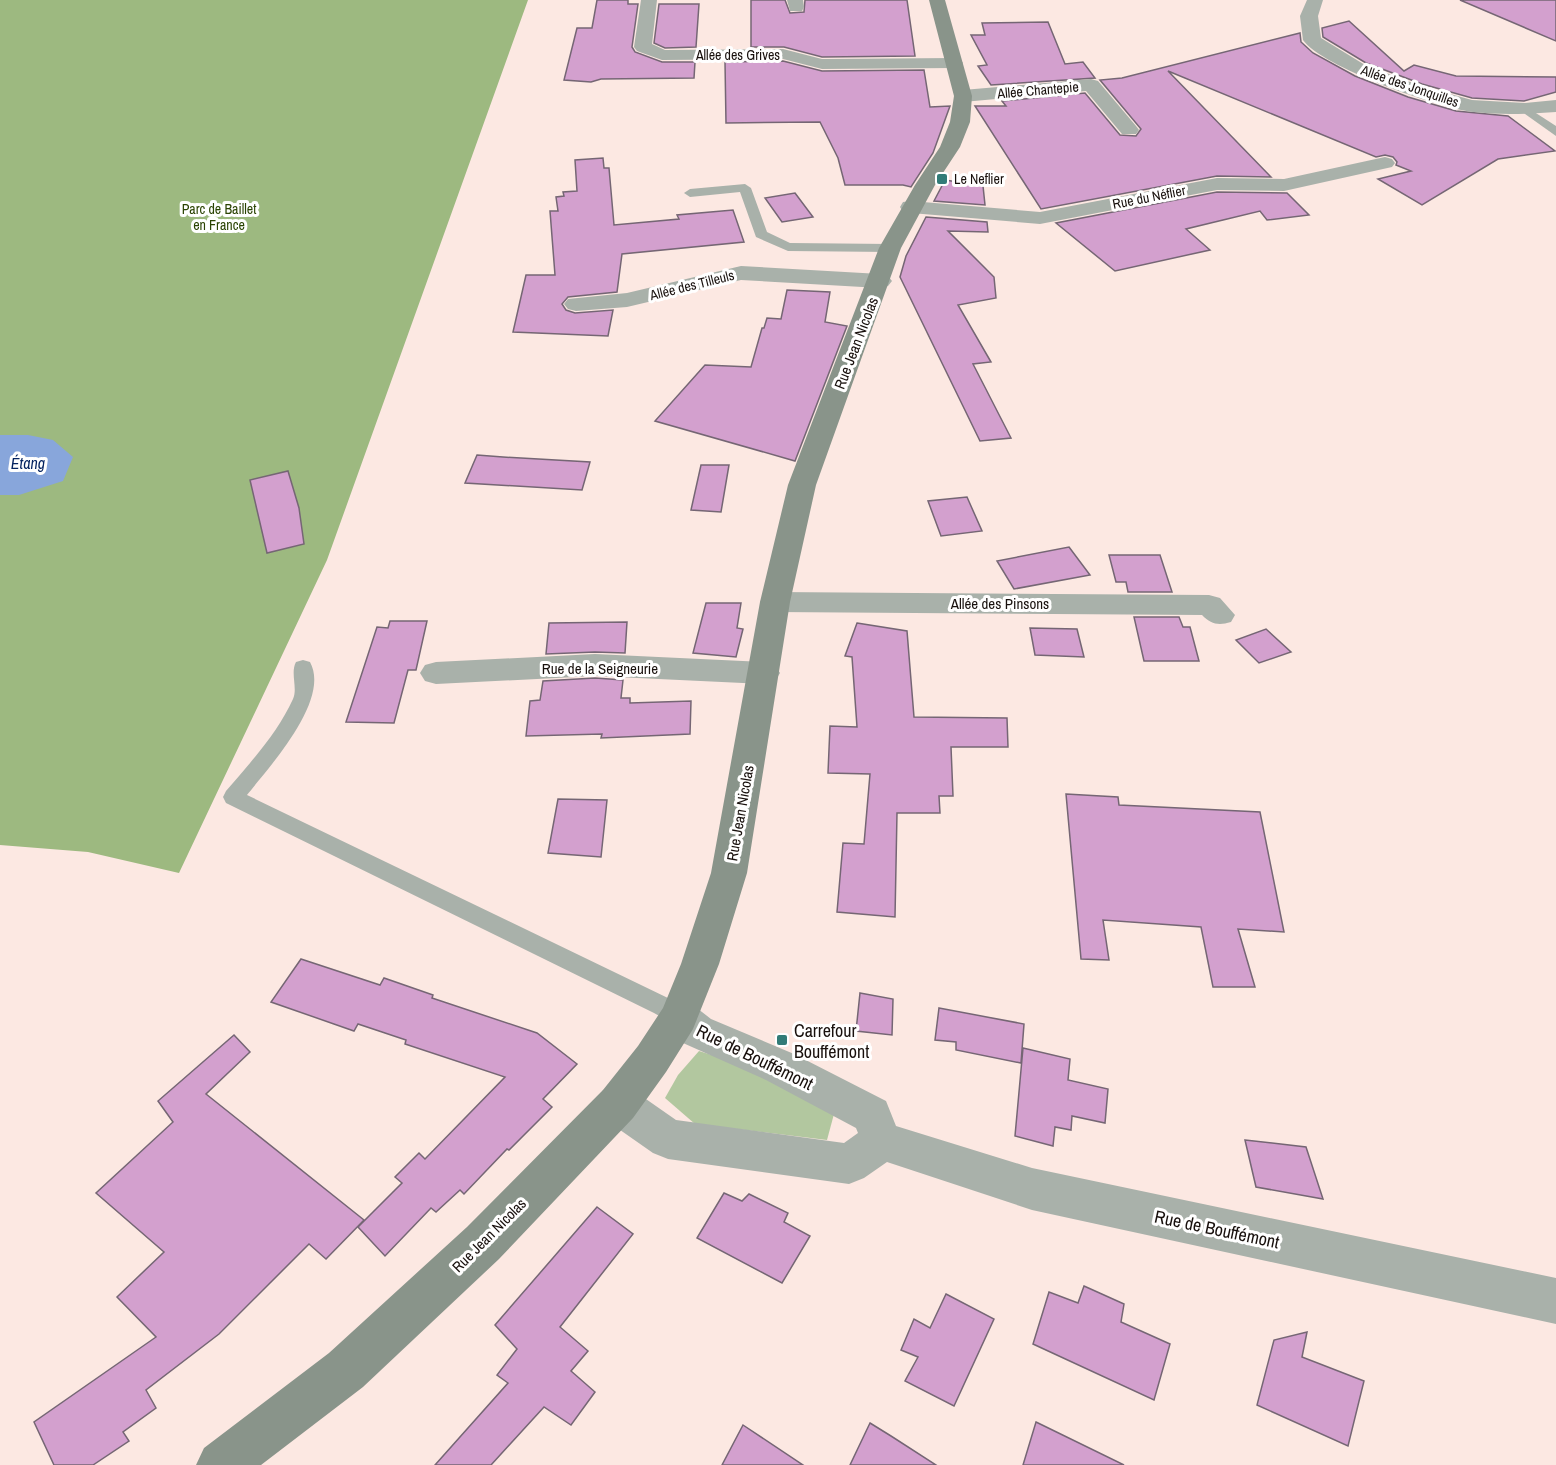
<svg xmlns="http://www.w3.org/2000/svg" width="1556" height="1465" font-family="'Archivo Narrow',sans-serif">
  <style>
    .green { fill: #b2c79f }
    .forest { fill: #9db980 }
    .water { fill: #88a6db }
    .building { fill: #d3a0ce; stroke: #756674; stroke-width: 1.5 }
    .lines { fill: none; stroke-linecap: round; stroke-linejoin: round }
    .lane { fill: #a9b1aa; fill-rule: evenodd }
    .street { fill: #a9b1aa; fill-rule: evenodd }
    .secondary { fill: #89948a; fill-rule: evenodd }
    .poi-dot { fill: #327b77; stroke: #fff; stroke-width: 2 }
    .labels { text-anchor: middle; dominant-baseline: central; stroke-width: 6; stroke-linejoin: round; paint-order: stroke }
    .far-street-label { font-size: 14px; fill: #18100d; stroke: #fff }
    .far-poi-label { font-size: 14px; fill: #18100d; stroke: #fff; text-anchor: start }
    .far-park-label { font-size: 14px; fill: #2a4302; stroke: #fff }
    .street-label { font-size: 15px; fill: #18100d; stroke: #fff }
    .water-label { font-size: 16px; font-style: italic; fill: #042360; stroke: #fff }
    .near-poi-label { font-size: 18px; fill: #18100d; stroke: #fff; text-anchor: start }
    .near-street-label { font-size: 18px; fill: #18100d; stroke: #fff }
  </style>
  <rect width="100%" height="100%" fill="#fce8e2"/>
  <polygon class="green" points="699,1051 737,1063 834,1114 827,1140 695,1124 665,1098 678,1075"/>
  <polygon class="forest" points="0,0 528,0 327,560 179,873 88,852 0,845"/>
  <polygon class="water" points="0,435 28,435 53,440 73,457 63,481 19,495 0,495"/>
  <g class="building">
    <polygon points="597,0 628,0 628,4 638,4 632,47 635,52 662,62 695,62 694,78 601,79 591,82 564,80 577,28 592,28"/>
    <polygon points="751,0 785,0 790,13 804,12 805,0 907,0 915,56 822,57 784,47 751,47"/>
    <polygon points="1460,0 1556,0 1556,41"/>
    <polygon points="659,4 699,4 696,47 665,48 654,43"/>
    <polygon points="1349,21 1404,71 1414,65 1456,76 1556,77 1556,92 1524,101 1472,98 1422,84 1366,63 1323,37 1322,28"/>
    <polygon points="1048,22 1065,64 1083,62 1095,78 991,85 978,66 987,65 971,35 985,35 982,23"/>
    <polygon points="1300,33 1301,42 1313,53 1355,76 1408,97 1456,111 1508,116 1555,151 1498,159 1422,205 1378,179 1411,171 1396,165 1397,162 1393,157 1385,155 1376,157 1168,71 1271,177 1217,176 1041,209 975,106 1006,106 1002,101 1085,93 1120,135 1136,136 1141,129 1100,80 1122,78"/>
    <polygon points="783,61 822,71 924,70 930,107 950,106 933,153 911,187 903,185 845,185 838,158 820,122 726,123 725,62"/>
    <polygon points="603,158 604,168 609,168 614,225 679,219 677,215 733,210 744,242 622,254 617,292 568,297 562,304 566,310 575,313 613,310 608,336 513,332 526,275 555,275 550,211 558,211 556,197 564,196 563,192 577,191 575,160"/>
    <polygon points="945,180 983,186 985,205 934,201"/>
    <polygon points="1217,192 1287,193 1309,215 1267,220 1260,211 1186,229 1210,250 1115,271 1056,223"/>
    <polygon points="795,193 813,217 782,222 765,198"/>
    <polygon points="926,217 987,222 988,232 948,231 994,277 996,298 958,305 991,362 973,364 1011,438 980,441 900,277 906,256"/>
    <polygon points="787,290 830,292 825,322 847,326 795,461 655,421 705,365 751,367 762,328 764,328 767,318 781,319"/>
    <polygon points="477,455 503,457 590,462 582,490 465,483"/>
    <polygon points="701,465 729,465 721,512 691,510"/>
    <polygon points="288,471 299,508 304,544 267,553 250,480"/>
    <polygon points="967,497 982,531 941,536 928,501"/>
    <polygon points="1069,547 1090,575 1014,589 997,561"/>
    <polygon points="1109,555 1160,555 1172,592 1128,592 1126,582 1116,582"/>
    <polygon points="706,603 741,603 737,628 743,629 736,657 693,653"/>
    <polygon points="1134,617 1179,617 1183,627 1190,627 1199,661 1144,661"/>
    <polygon points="390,621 427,621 416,670 408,670 394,723 346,722 377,627 388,628"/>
    <polygon points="627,622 625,653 595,652 546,654 549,623"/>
    <polygon points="857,623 907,631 914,717 1007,718 1008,747 951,747 953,796 939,796 940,813 897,813 895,917 837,912 843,843 864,844 870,774 828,773 830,726 857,727 852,657 845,656"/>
    <polygon points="1030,628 1077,629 1084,657 1035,655"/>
    <polygon points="1266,629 1291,652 1259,663 1236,640"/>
    <polygon points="595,678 623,680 621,698 630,698 630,703 691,701 690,734 601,738 602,734 526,736 530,701 540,700 543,681"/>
    <polygon points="1066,794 1118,797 1119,805 1260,812 1284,932 1238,929 1255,987 1213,987 1201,927 1103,920 1109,960 1081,959"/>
    <polygon points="558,799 607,800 601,857 548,853"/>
    <polygon points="301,959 380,985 384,978 433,995 432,998 537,1033 577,1064 543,1099 552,1107 509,1150 507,1149 464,1194 460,1190 436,1212 431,1208 385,1256 358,1227 402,1183 395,1177 419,1153 425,1159 505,1077 405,1044 406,1040 358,1024 354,1031 271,1002"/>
    <polygon points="860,993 893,999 892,1035 856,1031"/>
    <polygon points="939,1008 1024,1024 1021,1063 956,1050 956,1042 935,1040"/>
    <polygon points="234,1035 250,1052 206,1094 364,1220 326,1259 309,1244 219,1334 146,1390 156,1408 123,1432 129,1441 93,1465 54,1465 34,1422 156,1337 117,1297 164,1252 96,1193 173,1122 158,1101"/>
    <polygon points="1023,1048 1070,1059 1068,1080 1108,1089 1105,1123 1072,1116 1071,1130 1055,1127 1053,1146 1015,1136"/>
    <polygon points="1245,1140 1306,1147 1323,1199 1256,1187"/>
    <polygon points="724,1193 742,1201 749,1194 788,1213 784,1222 810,1236 782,1283 697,1238"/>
    <polygon points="597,1207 633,1234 560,1327 588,1351 571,1371 595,1392 571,1425 544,1407 491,1465 435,1465 508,1383 497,1375 517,1349 495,1325"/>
    <polygon points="1084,1286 1124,1304 1121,1322 1170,1344 1154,1400 1033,1344 1049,1292 1078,1303"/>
    <polygon points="946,1294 994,1319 954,1406 905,1381 918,1357 901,1350 914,1319 930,1328"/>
    <polygon points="1307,1332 1302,1357 1364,1381 1348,1446 1257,1405 1274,1340"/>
    <polygon points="1036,1422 1124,1465 1023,1465"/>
    <polygon points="870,1423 891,1436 936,1465 850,1465"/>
    <polygon points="743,1425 803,1465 722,1465"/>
  </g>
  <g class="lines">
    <g class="lane">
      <polygon points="1525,106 1556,126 1556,136 1521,111 1519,109"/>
      <polygon points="745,184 751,188 767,232 790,243 890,244 897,248 890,252 788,251 756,237 740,192 690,197 684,193 690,189"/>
      <path d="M303 660 310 662C331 700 269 767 247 795L670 999 687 1010 691 1017 687 1024 679 1027 654 1013 226 803 223 797 226 791C250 763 277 734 293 699 298 688 290 673 296 662Z"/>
    </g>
    <g class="street">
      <polygon points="641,0 657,0 652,44 665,50 783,49 822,59 954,58 960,59 963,63 960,67 954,68 822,69 783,59 662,60 637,51 634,47"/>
      <polygon points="787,0 803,0 804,7 802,11 790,11"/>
      <path d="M1307 0H1323L1318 16 1321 38 1365 65 1421 86 1472 100 1525 103 1556 100V112C1528 114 1500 115 1473 112 1438 108 1322 67 1303 40L1300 16Z"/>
      <polygon points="1091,79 1098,81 1136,126 1139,130 1136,134 1122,134 1086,91 963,102 956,100 954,96 956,92 963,90"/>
      <polygon points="1385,157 1392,159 1395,163 1392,167 1284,191 1217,190 1040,224 911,213 903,212 900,207 903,202 911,201 1040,212 1217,178 1284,179"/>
      <polygon points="741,266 880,274 888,276 892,281 888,286 880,288 741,280 627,307 576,311 568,309 564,304 568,299 627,293"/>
      <path d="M775 592 1209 595 1220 598 1235 615 1231 622C1218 626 1211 624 1202 615L775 612 764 609 760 602 764 595Z"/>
      <polygon points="595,654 764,662 775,665 780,673 775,681 764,684 595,676 436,684 425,681 420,673 425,665 436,662"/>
      <polygon points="679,1000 693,1005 711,1019 794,1054 886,1101 896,1126 1032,1168 1556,1278 1556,1324 1032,1210 887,1162 864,1178 849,1184 668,1159 653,1153 603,1118 597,1104 603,1090 618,1085 633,1090 676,1120 844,1143 858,1133 856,1128 766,1080 683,1043 665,1029 659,1017 665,1005"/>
    </g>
    <polygon class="secondary" points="929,0 945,0 972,96 970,122 960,147 935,185 901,248 816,485 790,602 747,873 719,964 693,1029 666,1072 633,1118 499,1259 363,1387 261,1465 196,1465 204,1448 329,1353 467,1227 603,1090 638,1046 663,1008 681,964 711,873 760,602 788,485 879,248 915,185 940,147 950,122 954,96"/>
  </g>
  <g class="poi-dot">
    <rect x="936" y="173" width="12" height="12" rx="3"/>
    <rect x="776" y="1034" width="12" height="12" rx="3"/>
  </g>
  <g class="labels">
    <g class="far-street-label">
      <text x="738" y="55">Allée des Grives</text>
      <text transform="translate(1410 86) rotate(19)">Allée des Jonquilles</text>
      <text transform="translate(1038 90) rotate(-5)">Allée Chantepie</text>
      <text transform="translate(1149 197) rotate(-11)">Rue du Néflier</text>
      <text transform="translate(692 285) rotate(-14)">Allée des Tilleuls</text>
    </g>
    <g class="far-poi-label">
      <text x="954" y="179">Le Neflier</text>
    </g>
    <g class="far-park-label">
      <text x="219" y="209">Parc de Baillet<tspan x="219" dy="16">en France</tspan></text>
    </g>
    <g class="street-label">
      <text transform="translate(856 343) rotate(-69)">Rue Jean Nicolas</text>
      <text x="1000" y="603">Allée des Pinsons</text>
      <text x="600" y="668">Rue de la Seigneurie</text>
      <text transform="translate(740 813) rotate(-80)">Rue Jean Nicolas</text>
      <text transform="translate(489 1235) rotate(-45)">Rue Jean Nicolas</text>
    </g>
    <g class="water-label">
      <text x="28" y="463">Étang</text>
    </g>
    <g class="near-poi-label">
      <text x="794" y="1030">Carrefour<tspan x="794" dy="21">Bouffémont</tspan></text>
    </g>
    <g class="near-street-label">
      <text transform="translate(755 1057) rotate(26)">Rue de Bouffémont</text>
      <text transform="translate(1217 1229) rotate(12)">Rue de Bouffémont</text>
    </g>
  </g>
</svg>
